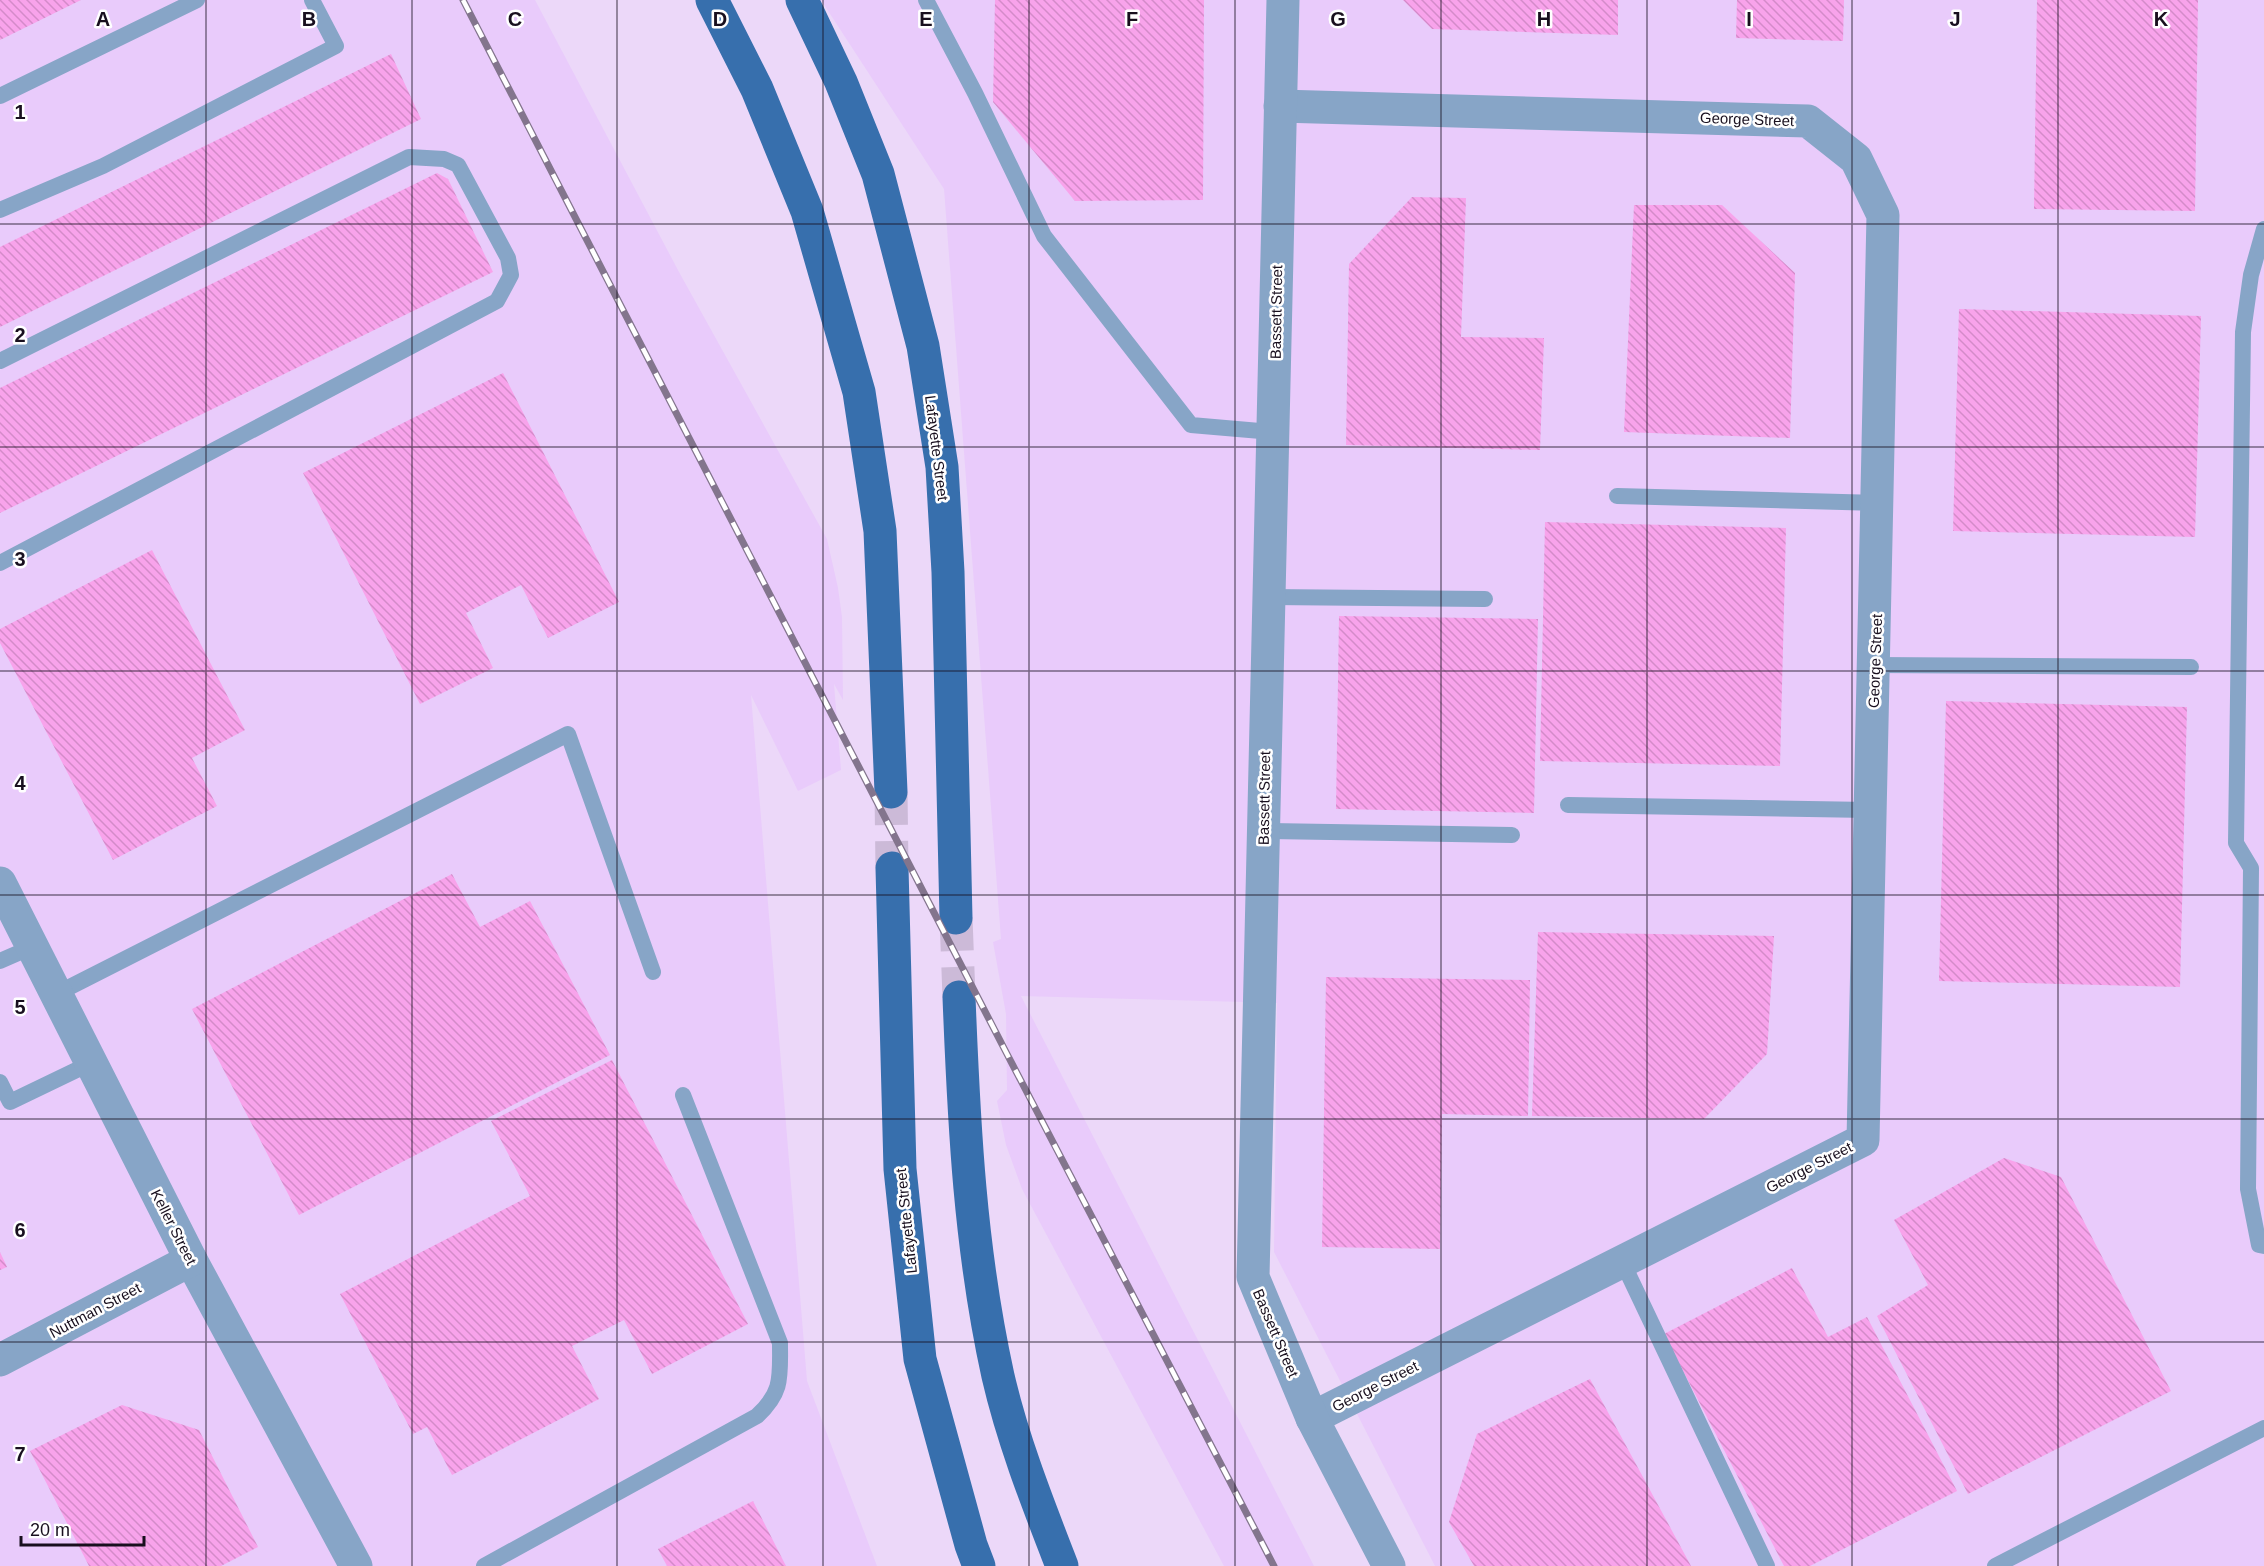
<svg xmlns="http://www.w3.org/2000/svg" width="2264" height="1566" font-family="Helvetica,sans-serif">
  <style>
    .built { fill: #e9cbfb }
    .building { fill: url(#building-back-hatch) }
    .lines { fill: none; stroke-linecap: round; stroke-linejoin: round }
    .primary-tunnel { stroke: #ccbad8; stroke-width: 33; stroke-dasharray: 33 16; stroke-linecap: butt }
    .service { stroke: #87a5c7; stroke-width: 16 }
    .minor { stroke: #87a5c7; stroke-width: 33 }
    .tertiary { stroke: #87a5c7; stroke-width: 33 }
    .primary { stroke: #376fad; stroke-width: 33 }
    .rail-casing { stroke: #83758d; stroke-width: 7 }
    .rail { stroke: #fff; stroke-width: 4.5; stroke-dasharray: 14; stroke-linecap: butt }
    .grid { fill: none; stroke: #180f1e; stroke-width: 1.5; stroke-opacity: 0.55 }
    .labels { text-anchor: middle; dominant-baseline: central; stroke-width: 5; stroke-linejoin: round; paint-order: stroke }
    .street-label { font-size: 15px; fill: #180f1e; stroke: #fff }
    .grid-label { font-size: 20px; text-anchor: middle; font-weight: bold; fill: #180f1e; stroke: #fff; stroke-width: 5; stroke-linejoin: round; paint-order: stroke }
  </style>
  <defs>
    <pattern id="building-back-hatch" width="6" height="6" patternUnits="userSpaceOnUse" patternTransform="scale(1.5)"><rect width="6" height="6" fill="#f8a3eb"/><path d="M-1 5l2 2M0 0l6 6M5-1l2 2" fill="none" stroke="#d48bc9"/></pattern>
  </defs>
  <rect width="100%" height="100%" fill="#ecd8f9"/>
  <g class="built">
    <polygon points="0,0 535,0 679,272 827,539 838,588 842,617 843,700 834,684 841,770 798,791 751,695 807,1381 877,1566 0,1566"/>
    <polygon points="821,0 2264,0 2264,1566 1435,1566 1274,1252 1277,1003 1021,996 1314,1566 1224,1566 1022,1189 1006,1145 997,1101 1007,1090 1006,1014 993,942 1001,939 944,189"/>
  </g>
  <g class="building">
    <polygon points="0,0 81,0 0,40"/>
    <polygon points="995,0 1204,0 1203,200 1075,201 993,102"/>
    <polygon points="1403,0 1618,0 1618,35 1432,29"/>
    <polygon points="1737,0 1844,0 1843,41 1736,38"/>
    <polygon points="2037,0 2198,0 2195,211 2034,209"/>
    <polygon points="391,54 421,119 0,327 0,247"/>
    <polygon points="437,173 448,179 493,272 0,513 0,388"/>
    <polygon points="1412,197 1466,198 1461,337 1544,338 1540,450 1346,445 1349,264"/>
    <polygon points="1634,205 1722,205 1795,273 1790,438 1624,432"/>
    <polygon points="1959,309 2201,316 2195,537 1953,531"/>
    <polygon points="503,373 619,602 548,638 521,585 466,613 493,668 420,704 303,473"/>
    <polygon points="1545,522 1786,528 1780,766 1540,761"/>
    <polygon points="152,550 245,730 192,758 217,806 113,860 0,643 0,629"/>
    <polygon points="1339,616 1538,619 1534,813 1336,809"/>
    <polygon points="1946,701 2187,707 2180,987 1939,981"/>
    <polygon points="452,874 480,927 530,901 610,1055 299,1215 192,1009"/>
    <polygon points="1538,932 1774,936 1767,1054 1704,1119 1532,1116"/>
    <polygon points="1326,977 1530,980 1528,1116 1442,1114 1440,1249 1322,1247"/>
    <polygon points="612,1060 748,1324 652,1374 624,1320 572,1346 599,1399 452,1475 427,1427 413,1434 340,1294 530,1196 491,1121"/>
    <polygon points="2004,1158 2061,1177 2171,1391 1968,1494 1877,1316 1928,1285 1894,1220"/>
    <polygon points="0,1252 7,1267 0,1270"/>
    <polygon points="1792,1268 1828,1337 1867,1317 1957,1491 1810,1566 1784,1566 1664,1334"/>
    <polygon points="1590,1379 1691,1566 1474,1566 1449,1522 1477,1434"/>
    <polygon points="122,1405 199,1430 258,1547 221,1566 89,1566 30,1451"/>
    <polygon points="753,1501 786,1566 667,1566 658,1549"/>
  </g>
  <g class="lines">
    <g class="primary-tunnel">
      <polyline points="891,792 892,868"/>
      <polyline points="956,918 959,997"/>
    </g>
    <g class="service">
      <polyline points="926,0 975,93 1044,236 1191,425 1273,432"/>
      <polyline points="0,96 197,0"/>
      <polyline points="0,210 103,166 336,46 312,0"/>
      <polyline points="2264,229 2251,275 2243,332 2236,843 2251,868 2248,1189 2259,1245 2264,1246"/>
      <polyline points="0,361 409,157 444,159 458,165 508,258 511,275 497,301 0,563"/>
      <polyline points="1617,496 1879,503"/>
      <polyline points="1269,597 1485,599"/>
      <polyline points="1875,665 2191,667"/>
      <polyline points="1568,805 1869,810"/>
      <polyline points="1263,831 1512,835"/>
      <polyline points="0,961 32,947"/>
      <polyline points="56,994 568,734 653,972"/>
      <polyline points="0,1082 10,1102 91,1063"/>
      <polyline points="1622,1261 1767,1566"/>
      <path d="M484 1566 757 1416C783 1392 780 1377 780 1343L683 1095"/>
      <polyline points="1995,1566 2264,1428"/>
    </g>
    <g class="minor">
      <polyline points="1280,106 1808,121 1856,159 1883,215 1863,1140 1312,1418"/>
      <polyline points="0,883 191,1260 356,1566"/>
      <polyline points="0,1360 191,1260"/>
    </g>
    <polyline class="tertiary" points="1283,0 1253,1277 1312,1418 1389,1566"/>
    <g class="primary">
      <polyline points="712,0 757,89 807,211 859,392 880,531 891,792"/>
      <polyline points="802,0 841,82 878,174 923,346 942,467 948,572 956,918"/>
      <polyline points="892,868 900,1169 920,1359 971,1545 979,1566"/>
      <path d="M959 997C964 1126 970 1249 998 1376 1013 1441 1038 1504 1062 1566"/>
    </g>
    <defs>
      <polyline id="rail" points="463,0 1007,1054 1274,1566"/>
    </defs>
    <use href="#rail" class="rail-casing"/>
    <use href="#rail" class="rail"/>
  </g>
  <path class="grid" d="M206 0V1566M412 0V1566M617 0V1566M823 0V1566M1029 0V1566M1235 0V1566M1441 0V1566M1647 0V1566M1852 0V1566M2058 0V1566M0 224H2264M0 447H2264M0 671H2264M0 895H2264M0 1119H2264M0 1342H2264"/>
  <g class="labels">
    <g class="street-label">
      <text transform="translate(1747 119) rotate(2)">George Street</text>
      <text transform="translate(1276 312) rotate(-89)">Bassett Street</text>
      <text transform="translate(937 448) rotate(83)">Lafayette Street</text>
      <text transform="translate(1875 661) rotate(-88)">George Street</text>
      <text transform="translate(1264 798) rotate(-89)">Bassett Street</text>
      <text transform="translate(1809 1167) rotate(-27)">George Street</text>
      <text transform="translate(906 1221) rotate(-96)">Lafayette Street</text>
      <text transform="translate(174 1227) rotate(63)">Keller Street</text>
      <text transform="translate(95 1310) rotate(-28)">Nuttman Street</text>
      <text transform="translate(1276 1333) rotate(67)">Bassett Street</text>
      <text transform="translate(1375 1386) rotate(-27)">George Street</text>
    </g>
  </g>
  <g class="grid-label">
    <text x="103" y="26">A</text>
    <text x="309" y="26">B</text>
    <text x="515" y="26">C</text>
    <text x="720" y="26">D</text>
    <text x="926" y="26">E</text>
    <text x="1132" y="26">F</text>
    <text x="1338" y="26">G</text>
    <text x="1544" y="26">H</text>
    <text x="1749" y="26">I</text>
    <text x="1955" y="26">J</text>
    <text x="2161" y="26">K</text>
    <text x="20" y="119">1</text>
    <text x="20" y="342">2</text>
    <text x="20" y="566">3</text>
    <text x="20" y="790">4</text>
    <text x="20" y="1014">5</text>
    <text x="20" y="1237">6</text>
    <text x="20" y="1461">7</text>
  </g>
  <path d="M21 1536v9h123v-9" fill="none" stroke="#180f1e" stroke-width="3"/>
  <text x="30" y="1536" font-size="18" fill="#180f1e" stroke="#ffffff" stroke-width="4.5" paint-order="stroke">20 m</text>
</svg>
